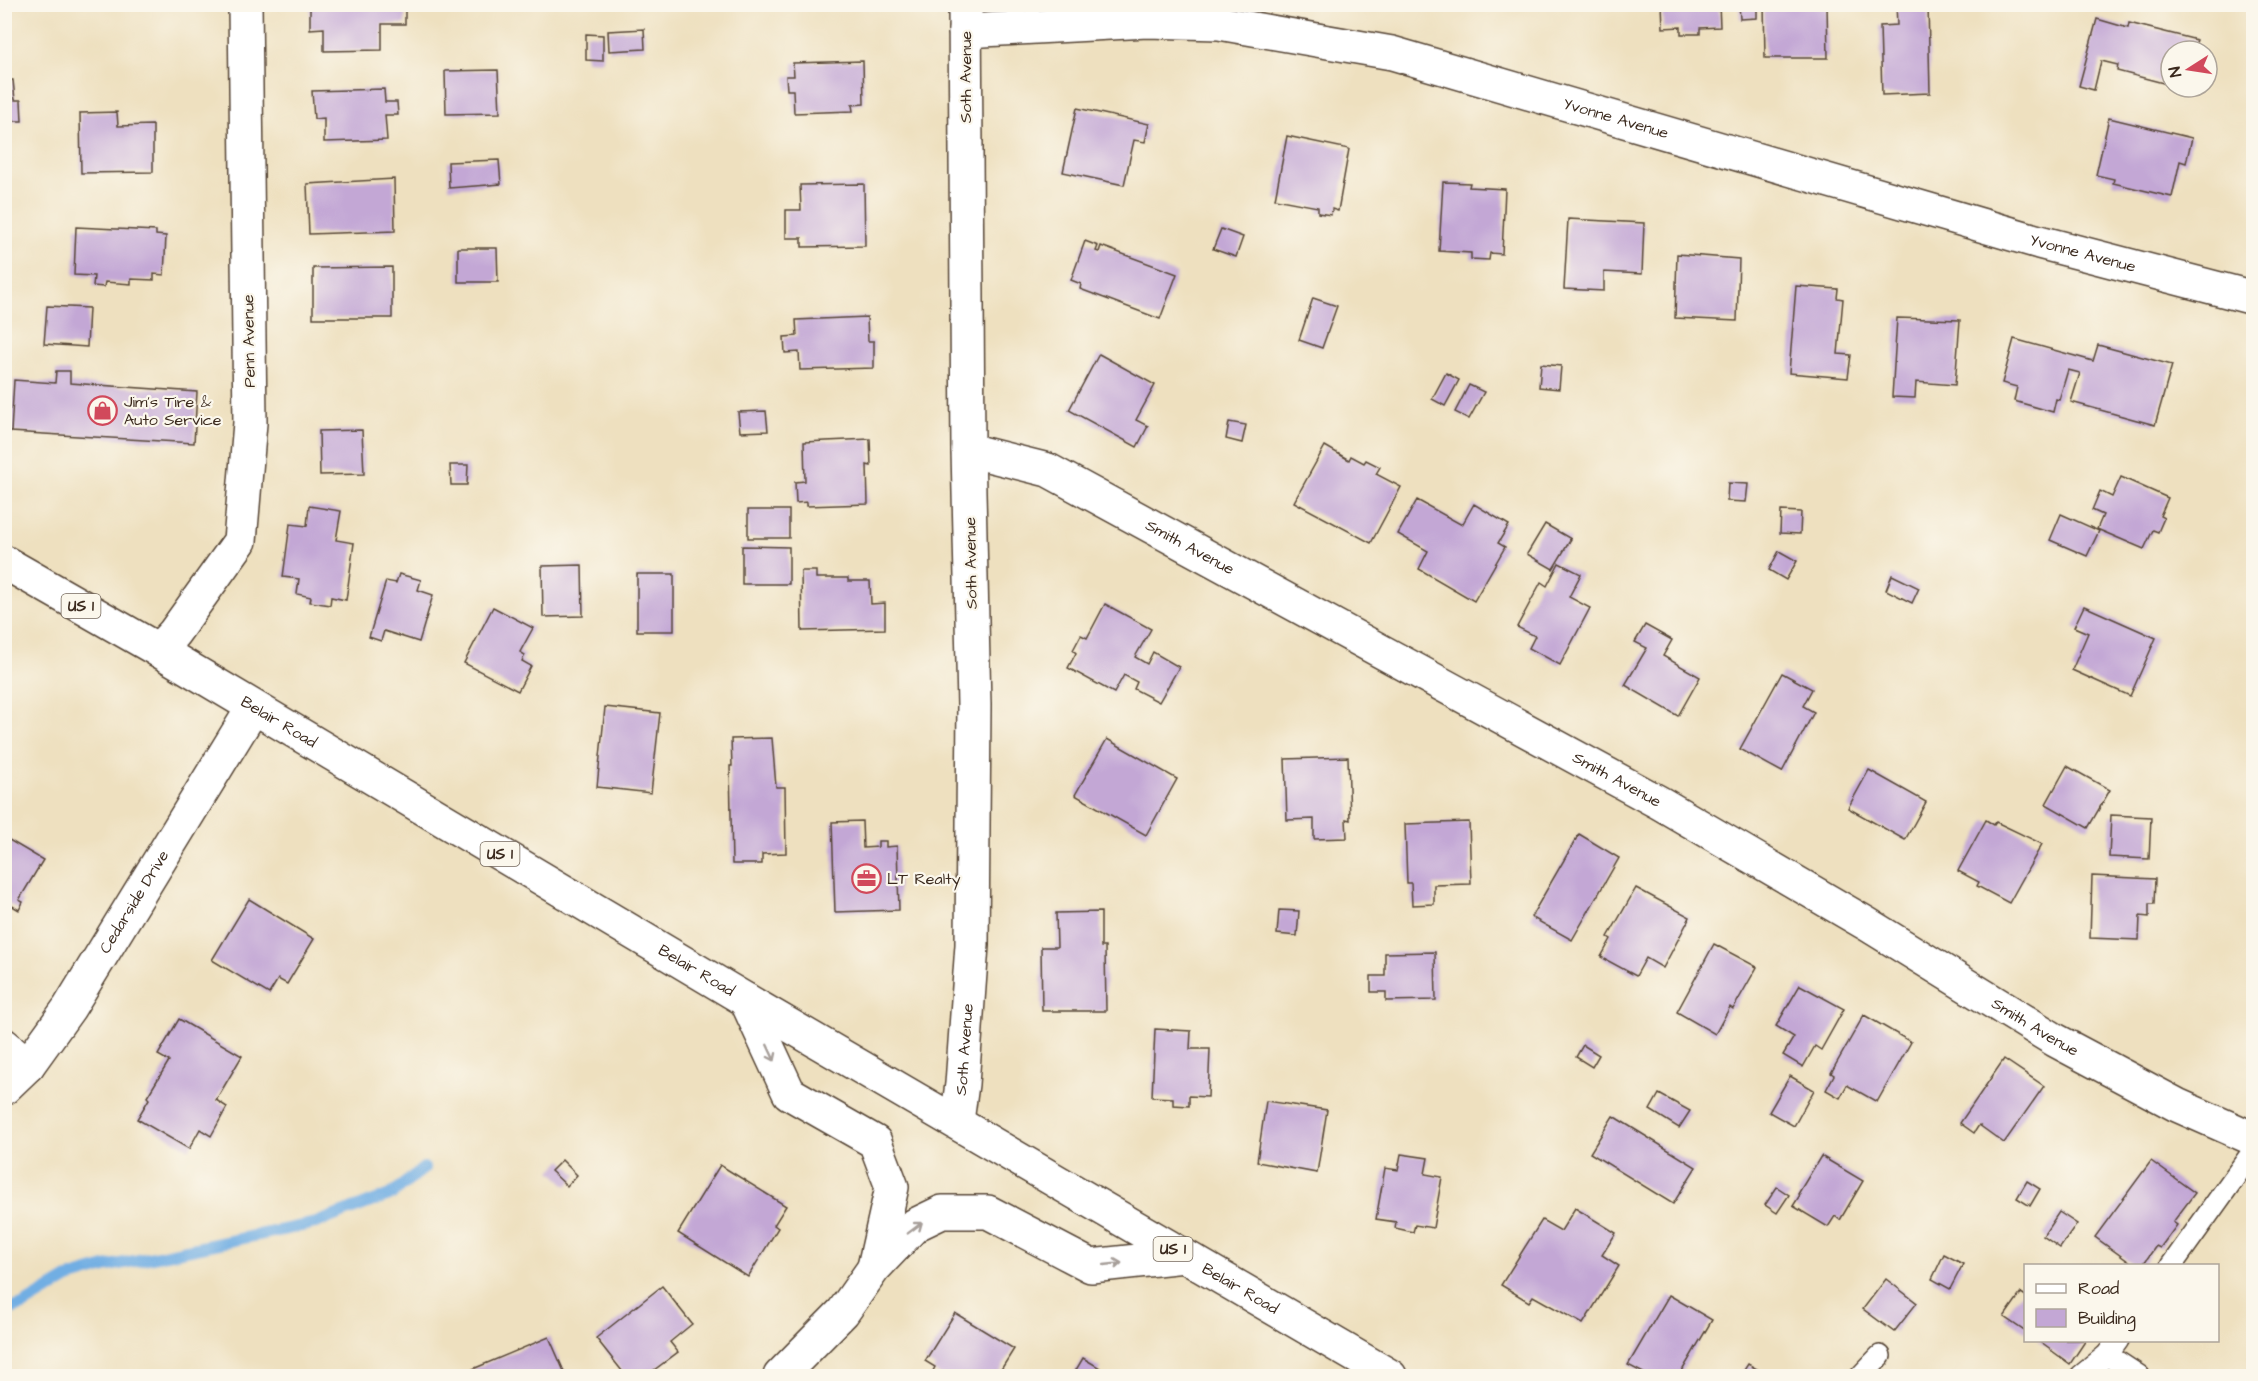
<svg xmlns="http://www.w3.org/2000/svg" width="2258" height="1381" font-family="'Architects Daughter',sans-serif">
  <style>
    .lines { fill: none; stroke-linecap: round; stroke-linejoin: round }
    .stream { stroke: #71aee3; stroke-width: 12 }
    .building { fill: #c3a7d5 }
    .service-casing { stroke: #564536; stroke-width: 24 }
    .minor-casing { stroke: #564536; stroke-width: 36 }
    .trunk-casing { stroke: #564536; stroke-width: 36 }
    .service { stroke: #fff; stroke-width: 21 }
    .minor { stroke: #fff; stroke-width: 33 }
    .trunk { stroke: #fff; stroke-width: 33 }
    .oneway { stroke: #a79f9a }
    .labels { text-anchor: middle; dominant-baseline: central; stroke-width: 4.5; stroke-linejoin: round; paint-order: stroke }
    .shield { fill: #fbf7ec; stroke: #75685c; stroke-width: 1.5 }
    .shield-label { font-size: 15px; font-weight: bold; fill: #3b2a1e }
    .street-label { font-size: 16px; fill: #3b2a1e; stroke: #fbf7ec }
    .poi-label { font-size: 16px; fill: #3b2a1e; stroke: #fbf7ec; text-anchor: start }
  </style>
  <rect width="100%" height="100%" fill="#fbf7ec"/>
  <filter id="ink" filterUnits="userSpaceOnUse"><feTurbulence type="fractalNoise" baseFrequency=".0167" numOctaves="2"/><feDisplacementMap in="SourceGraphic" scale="12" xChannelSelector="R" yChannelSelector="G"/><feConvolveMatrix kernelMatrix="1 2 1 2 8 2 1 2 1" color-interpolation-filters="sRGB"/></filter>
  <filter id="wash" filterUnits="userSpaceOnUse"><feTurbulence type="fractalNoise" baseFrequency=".008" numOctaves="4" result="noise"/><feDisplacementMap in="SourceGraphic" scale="24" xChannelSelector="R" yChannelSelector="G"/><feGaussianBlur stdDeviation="1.35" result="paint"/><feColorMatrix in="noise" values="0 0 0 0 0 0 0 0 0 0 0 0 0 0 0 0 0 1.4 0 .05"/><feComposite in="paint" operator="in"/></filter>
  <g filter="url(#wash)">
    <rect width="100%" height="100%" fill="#eee0bf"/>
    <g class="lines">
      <polyline class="stream" points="4,1311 23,1305 68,1278 105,1267 316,1223 392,1194 424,1168"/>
    </g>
    <g id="blocks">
      <g class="building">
        <polygon points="310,4 405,4 405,24 382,24 382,50 324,51 324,28 310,29"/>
        <polygon points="1662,4 1719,4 1720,27 1700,28 1700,34 1681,34 1681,27 1663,28"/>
        <polygon points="1739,4 1757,4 1757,18 1740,19"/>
        <polygon points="1764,4 1827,4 1828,58 1765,58"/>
        <polygon points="1896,4 1928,4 1930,93 1882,95 1880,26 1897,25"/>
        <polygon points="2097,19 2128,28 2129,23 2197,40 2195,45 2199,46 2198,51 2171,51 2171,85 2117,71 2118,65 2101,61 2094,90 2079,86"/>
        <polygon points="644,29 645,49 609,51 608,31"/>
        <polygon points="586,34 603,35 603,61 586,60"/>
        <polygon points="863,61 864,104 852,105 853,111 794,113 793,90 787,90 786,76 794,76 793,63"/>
        <polygon points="498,70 500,113 446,114 445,71"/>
        <polygon points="4,80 13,80 15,100 21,100 22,121 4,121"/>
        <polygon points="384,89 385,102 397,102 398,115 385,115 387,140 324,142 324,118 314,119 312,91"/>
        <polygon points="1077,108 1149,124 1145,142 1134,140 1124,185 1063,172"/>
        <polygon points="117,112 118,126 153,125 153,172 81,173 80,113"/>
        <polygon points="2109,118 2192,138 2186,163 2180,161 2172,197 2113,183 2114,179 2096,175"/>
        <polygon points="1287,136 1349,149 1338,211 1332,209 1331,215 1318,213 1318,207 1275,199"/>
        <polygon points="499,160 501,184 449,188 448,162"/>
        <polygon points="394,179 395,231 309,234 307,184"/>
        <polygon points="1443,182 1470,183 1469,187 1505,189 1502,254 1490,253 1489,260 1471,259 1471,253 1439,251"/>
        <polygon points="864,184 865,246 802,247 802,238 786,238 786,210 801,210 800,185"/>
        <polygon points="1568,219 1644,223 1642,274 1604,272 1604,291 1564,289"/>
        <polygon points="76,227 156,231 156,235 166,236 164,275 154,274 154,280 131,279 131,284 105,282 104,287 93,286 94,276 74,275"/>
        <polygon points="1221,229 1243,237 1236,257 1213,249"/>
        <polygon points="1085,241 1098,246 1096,251 1099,252 1101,246 1177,274 1160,319 1080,289 1081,284 1071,280"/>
        <polygon points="458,248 497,248 498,282 458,282"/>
        <polygon points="1677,254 1739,259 1737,321 1675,318"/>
        <polygon points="392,267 392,318 313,318 313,268"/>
        <polygon points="1796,286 1838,289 1837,298 1843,299 1838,354 1851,355 1848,378 1789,373"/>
        <polygon points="1313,298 1337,306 1322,348 1299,340"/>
        <polygon points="47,306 89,308 87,347 44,344"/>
        <polygon points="867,317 868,341 874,341 874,368 800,370 799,352 785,353 784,337 797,336 796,320"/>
        <polygon points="1897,318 1960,320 1955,385 1916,382 1915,398 1892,397"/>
        <polygon points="2014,339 2093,361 2098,345 2172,365 2155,425 2071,402 2080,373 2068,370 2059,400 2056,399 2053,412 2014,401 2017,387 2002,383"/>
        <polygon points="1099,354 1155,385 1136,420 1148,426 1137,447 1069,410"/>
        <polygon points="1541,364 1561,366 1559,389 1539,387"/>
        <polygon points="56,371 70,371 70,383 197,392 194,443 11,432 14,380 55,383"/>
        <polygon points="1446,373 1459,380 1445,406 1432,399"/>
        <polygon points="1469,385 1484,392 1469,419 1455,412"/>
        <polygon points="766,411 768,431 740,432 738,412"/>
        <polygon points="1229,422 1246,425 1242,443 1226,439"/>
        <polygon points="362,430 364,474 320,475 319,431"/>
        <polygon points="870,439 871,466 867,465 868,504 807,506 807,502 796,503 795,482 805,481 804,442"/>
        <polygon points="1325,446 1349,460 1351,456 1364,463 1366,460 1380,467 1376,474 1401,487 1371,543 1294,502"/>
        <polygon points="450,465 468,465 467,485 451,485"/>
        <polygon points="2121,477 2168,498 2160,516 2164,518 2158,532 2153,530 2144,549 2097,529 2103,515 2092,510 2100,491 2112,497"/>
        <polygon points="1728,483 1748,484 1746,502 1727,501"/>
        <polygon points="1417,500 1462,525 1474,504 1509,525 1498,543 1505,547 1474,601 1419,569 1428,551 1398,534"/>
        <polygon points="309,506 341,511 336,540 354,543 346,600 331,597 330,605 310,602 311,597 297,594 299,579 283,577 290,524 307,526"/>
        <rect x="748" y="510" width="41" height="28"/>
        <polygon points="1781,511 1801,512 1800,534 1780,533"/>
        <polygon points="2061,514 2099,531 2087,556 2050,540"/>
        <polygon points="1545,524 1571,539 1553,569 1527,554"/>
        <polygon points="742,546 789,547 789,584 742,584"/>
        <polygon points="1779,551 1797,561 1786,580 1769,570"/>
        <polygon points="1559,563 1581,574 1569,597 1590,608 1560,665 1529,648 1535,636 1517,627 1541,582 1547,586"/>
        <polygon points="582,565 583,616 543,617 542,566"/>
        <polygon points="801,571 816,571 816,578 848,578 848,581 870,581 871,604 885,603 885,629 802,631"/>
        <polygon points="399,574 421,580 418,590 433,595 419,642 384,631 381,641 369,637 386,581 396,583"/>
        <rect x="637" y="574" width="37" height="57"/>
        <polygon points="1892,575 1919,588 1912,603 1886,590"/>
        <polygon points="1105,604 1151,629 1135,657 1147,664 1153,652 1179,667 1159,702 1134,689 1137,682 1124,675 1114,693 1068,668 1076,653 1073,650 1081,635 1087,638"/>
        <polygon points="2084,606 2156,638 2130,696 2072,670 2088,633 2074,627"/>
        <polygon points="493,607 533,628 520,652 525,655 522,661 531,666 518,691 464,663"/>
        <polygon points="1645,625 1672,640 1663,656 1700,677 1678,716 1625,685 1647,648 1635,642"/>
        <polygon points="1782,673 1812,689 1803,706 1814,712 1782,772 1740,749"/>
        <polygon points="605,707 660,713 651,793 597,787"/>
        <polygon points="772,738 776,787 785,787 786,853 762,854 762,864 732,864 730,766 732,766 731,739"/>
        <polygon points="1107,739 1177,779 1146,835 1075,795"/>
        <polygon points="1348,757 1350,820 1346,819 1347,838 1314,839 1314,819 1287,820 1285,759"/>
        <polygon points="2067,766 2110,790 2088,828 2046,804"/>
        <polygon points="1869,770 1926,802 1905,840 1848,808"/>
        <polygon points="2111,815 2151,817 2149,859 2109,857"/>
        <polygon points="1986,820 1994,825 1996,822 2042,844 2009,903 1977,886 1979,882 1958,871"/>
        <polygon points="862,821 863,848 878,847 878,841 886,841 886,847 897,846 899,910 835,912 832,822"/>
        <polygon points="1469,822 1471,884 1434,885 1434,904 1412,905 1411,883 1407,883 1405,824"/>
        <polygon points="1579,834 1619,858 1572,940 1531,917"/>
        <polygon points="4,837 43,860 19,900 23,902 19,910 4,901"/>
        <polygon points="2092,876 2155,879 2154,904 2149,904 2149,917 2140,916 2139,940 2090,938"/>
        <polygon points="1636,888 1690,917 1663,968 1646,958 1636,976 1601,957 1611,939 1608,937"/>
        <polygon points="249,899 314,939 287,984 278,979 269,994 212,960"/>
        <polygon points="1279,910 1299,911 1297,936 1277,934"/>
        <polygon points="1101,912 1101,947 1105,947 1106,1011 1042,1011 1041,947 1057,947 1056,913"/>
        <polygon points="1714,944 1757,967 1733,1009 1730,1007 1715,1034 1677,1012"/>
        <polygon points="1435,952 1436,1000 1386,1001 1386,992 1371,992 1371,976 1385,976 1385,953"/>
        <polygon points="1800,985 1844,1009 1821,1050 1815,1046 1803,1067 1783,1055 1794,1037 1776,1026"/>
        <polygon points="1864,1015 1911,1042 1877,1102 1847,1085 1840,1098 1826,1090 1834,1075 1831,1073"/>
        <polygon points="179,1019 242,1056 216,1100 227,1107 211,1136 200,1129 189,1149 137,1119 149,1099 147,1097 169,1061 158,1055"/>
        <polygon points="1155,1029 1191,1031 1190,1049 1210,1049 1208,1097 1189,1096 1189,1106 1173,1105 1173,1098 1152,1097"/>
        <polygon points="1583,1045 1599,1055 1592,1067 1576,1057"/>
        <polygon points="2004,1059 2044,1086 2004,1143 1979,1125 1974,1133 1960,1123"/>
        <polygon points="1790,1076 1814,1090 1794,1126 1769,1112"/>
        <polygon points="1659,1094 1690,1111 1679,1128 1650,1110"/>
        <polygon points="1266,1101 1327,1110 1317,1173 1257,1162"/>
        <polygon points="1613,1116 1696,1167 1673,1204 1590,1153"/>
        <polygon points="1401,1154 1428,1158 1425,1174 1442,1177 1433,1228 1415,1225 1413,1232 1395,1228 1396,1222 1376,1219 1385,1168 1398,1170"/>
        <polygon points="1821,1156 1863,1181 1840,1220 1835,1216 1828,1227 1793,1206 1800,1195 1798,1194"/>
        <polygon points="562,1160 577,1175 567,1186 551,1171"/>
        <polygon points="2151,1161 2195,1193 2173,1222 2177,1225 2160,1248 2156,1246 2142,1266 2135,1266 2095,1237"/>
        <polygon points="720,1165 786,1206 774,1225 778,1228 748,1277 678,1233"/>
        <polygon points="2027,1181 2040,1189 2030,1206 2017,1198"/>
        <polygon points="1777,1187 1789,1195 1777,1213 1765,1205"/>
        <polygon points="1575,1208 1616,1233 1602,1255 1619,1266 1583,1324 1533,1296 1529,1302 1501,1285 1542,1220 1561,1231"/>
        <polygon points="2059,1212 2077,1224 2060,1248 2043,1236"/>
        <polygon points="1944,1254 1963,1264 1950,1289 1932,1279"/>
        <polygon points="1886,1279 1917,1303 1894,1332 1863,1309"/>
        <polygon points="662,1286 692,1324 670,1342 678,1352 646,1376 626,1376 596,1338"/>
        <polygon points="2021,1293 2026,1296 2026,1332 2004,1317"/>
        <polygon points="1669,1295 1712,1320 1679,1376 1649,1376 1628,1365"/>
        <polygon points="955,1313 1014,1349 997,1376 942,1376 933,1371 935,1367 925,1361"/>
        <polygon points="549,1337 566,1376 476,1376 473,1369"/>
        <polygon points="2037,1340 2086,1340 2070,1364"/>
        <polygon points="1083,1358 1100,1368 1096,1376 1073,1375"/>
        <polygon points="1748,1364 1769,1376 1732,1376 1735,1371 1741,1375"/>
      </g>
    </g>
  </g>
  <g filter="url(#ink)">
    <use href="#blocks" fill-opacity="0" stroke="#564536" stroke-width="1.5"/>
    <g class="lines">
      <defs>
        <g id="service">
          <polyline points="2171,1266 2254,1150"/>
          <polyline points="2107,1355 2139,1376"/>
          <polyline points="1861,1376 1880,1356"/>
          <polyline points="2081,1376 2107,1355 2118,1340"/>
        </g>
        <g id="minor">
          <path id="s1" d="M965 31 1147 21 1219 23 1392 53 2039 242 2254 298"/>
          <path id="s2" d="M968 450 1048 470 1660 803 1867 924 2055 1040 2177 1105 2254 1139"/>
          <polyline points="158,650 174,633 240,541 250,423 245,4"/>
          <polyline points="746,1000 789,1093 875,1142 892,1187 874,1267"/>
          <polyline points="4,1045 28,1065"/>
          <path id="s3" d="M4 1088 28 1065 69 1008 253 708"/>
          <path id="s4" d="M957 1121 962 1084 972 945 974 705 968 450 965 4"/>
          <polyline points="780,1376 843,1312 874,1268 915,1225 942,1212 988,1212 1091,1266 1184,1256"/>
        </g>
        <g id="trunk">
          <path id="s5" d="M4 562 158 650 746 1000 1390 1376"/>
        </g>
      </defs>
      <use href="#service" class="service-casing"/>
      <use href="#minor" class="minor-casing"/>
      <use href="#trunk" class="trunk-casing"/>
      <use href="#service" class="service"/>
      <use href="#minor" class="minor"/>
      <use href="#trunk" class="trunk"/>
    </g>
    <defs><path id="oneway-shaft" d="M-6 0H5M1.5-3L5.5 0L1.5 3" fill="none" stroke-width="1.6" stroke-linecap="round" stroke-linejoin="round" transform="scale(1.5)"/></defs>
    <g class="oneway">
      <use href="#oneway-shaft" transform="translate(771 1053) rotate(65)"/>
      <use href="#oneway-shaft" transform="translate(915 1228) rotate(-37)"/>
      <use href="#oneway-shaft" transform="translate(1113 1264) rotate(-6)"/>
    </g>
  </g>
  <defs>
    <symbol id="shop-ring" viewBox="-11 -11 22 22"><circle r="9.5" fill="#fbf7ec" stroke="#d1495b" stroke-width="1.5"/><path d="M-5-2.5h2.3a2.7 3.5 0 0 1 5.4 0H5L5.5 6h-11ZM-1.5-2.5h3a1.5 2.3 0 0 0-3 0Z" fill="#d1495b"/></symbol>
    <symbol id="office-ring" viewBox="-11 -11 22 22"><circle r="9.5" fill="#fbf7ec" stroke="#d1495b" stroke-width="1.5"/><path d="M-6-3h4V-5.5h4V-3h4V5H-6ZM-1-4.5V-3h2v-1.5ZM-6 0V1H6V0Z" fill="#d1495b"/></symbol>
  </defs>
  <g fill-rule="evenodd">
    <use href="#shop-ring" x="86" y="394" width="33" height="33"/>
    <use href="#office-ring" x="850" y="862" width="33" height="33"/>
  </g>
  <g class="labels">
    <g class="shield">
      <rect x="61.5" y="594" width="39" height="24" rx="4.5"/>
      <rect x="480.5" y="842" width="39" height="24" rx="4.5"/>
      <rect x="1153.5" y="1237" width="39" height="24" rx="4.5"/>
    </g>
    <g class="shield-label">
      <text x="81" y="606">US 1</text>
      <text x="500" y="854">US 1</text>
      <text x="1173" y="1249">US 1</text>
    </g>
    <g class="street-label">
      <text transform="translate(966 77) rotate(-90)">Soth Avenue</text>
      <text stroke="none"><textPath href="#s1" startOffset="663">Yvonne Avenue</textPath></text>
      <text stroke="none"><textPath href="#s1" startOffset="1149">Yvonne Avenue</textPath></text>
      <text transform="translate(249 341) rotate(-91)">Penn Avenue</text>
      <text stroke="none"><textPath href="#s2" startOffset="244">Smith Avenue</textPath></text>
      <text transform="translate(971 563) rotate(-91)">Soth Avenue</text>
      <text stroke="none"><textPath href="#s5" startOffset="318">Belair Road</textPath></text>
      <text stroke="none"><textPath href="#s2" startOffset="730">Smith Avenue</textPath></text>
      <text stroke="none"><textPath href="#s3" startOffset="228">Cedarside Drive</textPath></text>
      <text stroke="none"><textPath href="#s5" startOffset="804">Belair Road</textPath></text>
      <text stroke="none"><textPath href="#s2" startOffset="1216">Smith Avenue</textPath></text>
      <text stroke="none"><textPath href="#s4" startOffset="72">Soth Avenue</textPath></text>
      <text stroke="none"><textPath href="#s5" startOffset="1434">Belair Road</textPath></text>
    </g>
    <g class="poi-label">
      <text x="124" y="402">Jim's Tire &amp;<tspan x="124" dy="18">Auto Service</tspan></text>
      <text x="887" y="879">LT Realty</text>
    </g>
  </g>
  <rect width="2258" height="1381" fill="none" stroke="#fbf7ec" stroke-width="24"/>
  <rect x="2024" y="1264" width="195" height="78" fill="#fbf7ec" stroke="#aea59a" stroke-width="1.5"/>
  <rect x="2036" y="1284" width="30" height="9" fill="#ffffff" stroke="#aea59a" stroke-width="1.5"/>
  <text x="2078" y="1294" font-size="18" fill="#3b2a1e">Road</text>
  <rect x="2036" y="1309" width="30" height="18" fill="#c3a7d5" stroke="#aea59a" stroke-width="1.5"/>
  <text x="2078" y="1324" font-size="18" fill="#3b2a1e">Building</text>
  <g transform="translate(2189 69) rotate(258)"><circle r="28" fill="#fbf7ec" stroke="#aea59a" stroke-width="1.5"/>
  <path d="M0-4.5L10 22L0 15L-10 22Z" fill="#d1495b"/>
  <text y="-9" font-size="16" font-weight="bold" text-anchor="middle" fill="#3b2a1e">N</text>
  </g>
</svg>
